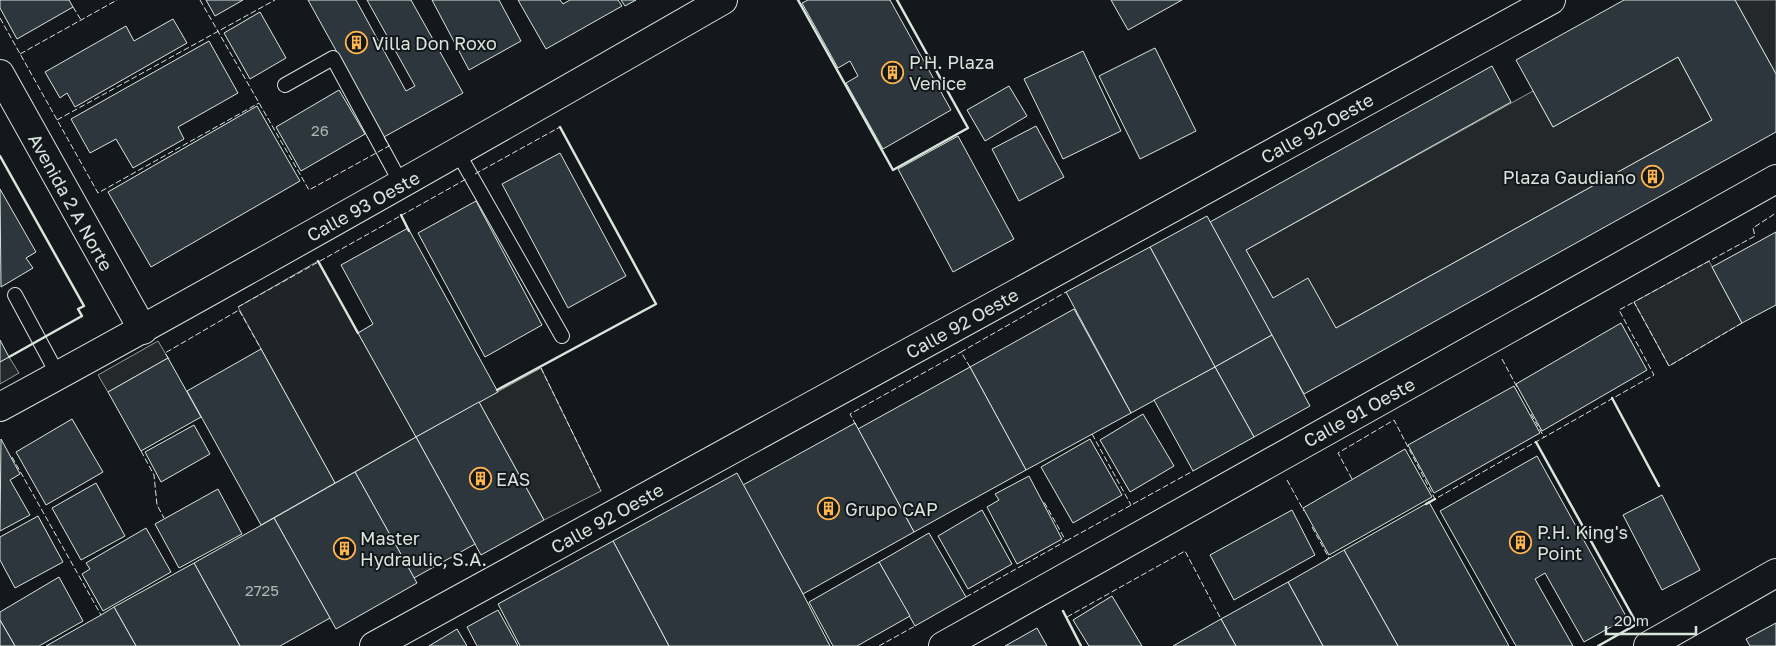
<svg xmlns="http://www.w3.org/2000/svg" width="1776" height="646" font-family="'Golos Text',sans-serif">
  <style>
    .green { fill: #202428; stroke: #939e99 }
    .parking { fill: #24282b; stroke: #939e99 }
    .building { fill: #2c363c; stroke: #d8e6dc }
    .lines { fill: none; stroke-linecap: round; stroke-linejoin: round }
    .lane-casing { stroke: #d8e6dc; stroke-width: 16 }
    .street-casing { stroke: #d8e6dc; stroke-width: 30 }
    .lane { stroke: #14181c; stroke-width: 14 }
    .street { stroke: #14181c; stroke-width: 28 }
    .fence { stroke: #d8e6dc; stroke-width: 1; stroke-dasharray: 6 2.5; stroke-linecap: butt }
    .wall { stroke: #d8e6dc; stroke-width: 2.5 }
    .labels { text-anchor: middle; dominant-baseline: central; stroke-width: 4; stroke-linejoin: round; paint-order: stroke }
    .number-label { font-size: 15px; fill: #adbab4 }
    .poi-label { font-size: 18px; fill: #d8e6dc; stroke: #14181c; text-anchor: start }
    .street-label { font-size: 18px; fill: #d8e6dc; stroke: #14181c }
  </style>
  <rect width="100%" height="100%" fill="#14181c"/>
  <polygon class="green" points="318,261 416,437 335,483 238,307"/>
  <g class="parking">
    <polygon points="1735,0 1776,0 1776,74"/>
    <polygon points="1678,57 1712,120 1336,328 1273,298 1246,250 1533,91 1553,127"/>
    <polygon points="1709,261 1742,323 1669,366 1634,302"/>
    <polygon points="158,341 168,358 108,392 98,375"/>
    <polygon points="9,357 19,373 0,384 0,362"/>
    <polygon points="541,368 601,491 544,520 479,402"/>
  </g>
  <g class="building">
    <polygon points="0,0 69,0 73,7 17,39 0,8"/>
    <polygon points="206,0 243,0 215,16"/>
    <polygon points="308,0 356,0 406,91 415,86 367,0 411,0 463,93 384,137"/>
    <polygon points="432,0 499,0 521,41 469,70"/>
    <polygon points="518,0 560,0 563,4 570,0 618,0 622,6 546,49"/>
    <polygon points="621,0 636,0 625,6"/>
    <polygon points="808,0 890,0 951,110 883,149 846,83 858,76 850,61 838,68 802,3"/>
    <polygon points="1111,0 1182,0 1128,30"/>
    <polygon points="1624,0 1735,0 1776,74 1776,132 1304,394 1210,222 1492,66 1511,102 1246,250 1273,298 1308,278 1336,328 1712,120 1678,57 1553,127 1516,60"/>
    <polygon points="260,12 286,58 250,79 224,33"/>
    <polygon points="173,19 187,43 75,107 67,93 60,98 45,72 126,26 134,41"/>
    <polygon points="209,41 238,93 178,127 184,139 133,168 116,139 90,153 71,119"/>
    <polygon points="1155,48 1196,131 1140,159 1099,76"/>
    <polygon points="1083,51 1121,131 1063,159 1024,79"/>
    <polygon points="1009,86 1027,116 985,141 967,110"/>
    <polygon points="339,90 365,134 301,171 276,127"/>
    <polygon points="257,106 300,181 151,267 108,192"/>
    <polygon points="1036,126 1064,177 1019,201 992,149"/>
    <polygon points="958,136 1014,239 953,272 898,169"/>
    <polygon points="560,153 626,276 568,308 502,184"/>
    <polygon points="0,189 36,252 26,258 33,268 1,287"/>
    <polygon points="476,201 542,325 485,357 418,233"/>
    <polygon points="1207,216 1272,335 1215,367 1150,247"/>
    <polygon points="408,228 498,392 416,437 358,333 373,324 341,265"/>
    <polygon points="1776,232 1776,305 1742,323 1712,267"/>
    <polygon points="1150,247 1215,367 1131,413 1066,292"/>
    <polygon points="1074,309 1131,413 1026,470 970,367"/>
    <polygon points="1621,323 1647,370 1542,431 1516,384"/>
    <polygon points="1272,335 1310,406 1254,437 1215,367"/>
    <polygon points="0,340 9,357 0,362"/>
    <polygon points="261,349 335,483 261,525 187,391"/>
    <polygon points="168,358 201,417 141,451 108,392"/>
    <polygon points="970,367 1026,470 914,532 858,429"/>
    <polygon points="1215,367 1254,437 1193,471 1154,400"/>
    <polygon points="1514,386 1540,433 1434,493 1408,445"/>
    <polygon points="479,402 544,520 481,555 416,437"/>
    <polygon points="1143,414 1174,466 1130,492 1100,440"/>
    <polygon points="72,419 103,472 46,505 16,452"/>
    <polygon points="855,423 914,532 803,594 743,485"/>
    <polygon points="194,425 210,454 161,482 145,452"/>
    <polygon points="416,437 475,544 414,578 355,472"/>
    <polygon points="1,439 20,474 10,480 30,515 0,531"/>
    <polygon points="1090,439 1122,495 1073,523 1041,467"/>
    <polygon points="1405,449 1432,497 1329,555 1303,508"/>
    <polygon points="1537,456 1627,618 1584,642 1545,573 1535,579 1573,646 1516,646 1440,511"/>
    <polygon points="355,472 417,583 336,629 274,518"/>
    <polygon points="737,473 803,594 830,646 669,646 613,541"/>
    <polygon points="1029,476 1062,539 1017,564 987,507 999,500 995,494"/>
    <polygon points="96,483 125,536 81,560 52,508"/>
    <polygon points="218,489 242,534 179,568 155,524"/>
    <polygon points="1662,495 1700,570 1662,590 1623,515"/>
    <polygon points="1429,502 1509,646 1398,646 1344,550"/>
    <polygon points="982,510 1012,564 968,589 938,536"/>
    <polygon points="1292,510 1315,555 1234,600 1210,555"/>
    <polygon points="38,516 63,562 15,588 0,560 0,537"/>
    <polygon points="274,518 330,618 280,646 240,646 194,563"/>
    <polygon points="146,528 171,572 103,611 82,574 90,569 86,563"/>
    <polygon points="929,533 966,597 915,626 879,562"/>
    <polygon points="613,541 669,646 520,646 498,604"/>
    <polygon points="1344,550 1398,646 1323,646 1288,582"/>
    <polygon points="879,562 910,616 857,646 833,646 809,602"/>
    <polygon points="194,563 240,646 136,646 114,607"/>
    <polygon points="59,577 83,621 39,646 15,646 0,620 0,612"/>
    <polygon points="1288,582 1323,646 1236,646 1221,619"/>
    <polygon points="1112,596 1142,646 1089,646 1073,620"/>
    <polygon points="114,607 136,646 46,646 101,615"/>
    <polygon points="498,610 518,646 477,646 467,627"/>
    <polygon points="1221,619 1236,646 1173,646"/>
    <polygon points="0,620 15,646 0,646"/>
    <polygon points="1776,623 1776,646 1750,646 1746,639"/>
    <polygon points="1037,628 1047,646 1005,646"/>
    <polygon points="457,629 467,646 429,646"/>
  </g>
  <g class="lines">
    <defs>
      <g id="lane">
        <polyline points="285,85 333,58 402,185"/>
        <polyline points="458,153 562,336"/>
        <polyline points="15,295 58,375"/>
      </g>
      <g id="street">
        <polyline points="0,74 143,330"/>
        <path d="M0 407C243 275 483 138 723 0"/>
        <polyline points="374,646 1551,0"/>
        <polyline points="943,646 1776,179"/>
        <polyline points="1648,646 1776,573"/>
      </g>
    </defs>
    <use href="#lane" class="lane-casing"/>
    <use href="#street" class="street-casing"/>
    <use href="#lane" class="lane"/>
    <use href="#street" class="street"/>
    <g class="fence">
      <polyline points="200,0 309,190 389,146 383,135"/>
      <polyline points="73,7 81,20"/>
      <polyline points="0,18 98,193 259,103"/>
      <polyline points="20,54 117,0"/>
      <polyline points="57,120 275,0"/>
      <polyline points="475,174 560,127"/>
      <polyline points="238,307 468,178"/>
      <polyline points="1742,323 1669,366 1634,302 1755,236 1753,228 1776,213"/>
      <polyline points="169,359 165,353 239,310 261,349"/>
      <polyline points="1502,359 1517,387"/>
      <polyline points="970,367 961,352 1066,292"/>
      <polyline points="541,368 601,491"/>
      <polyline points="1531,414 1544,437"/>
      <polyline points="856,425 850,414 961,352"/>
      <polyline points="1092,434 1131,505"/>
      <polyline points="141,451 154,475 157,505 164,518"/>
      <polyline points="12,457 101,615"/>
      <polyline points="1352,479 1338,453 1394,420 1435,499 1654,375 1619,310 1634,302"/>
      <polyline points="1287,480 1304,511"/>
      <polyline points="1312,527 1329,558 1326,560"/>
      <polyline points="1066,541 1193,471"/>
      <polyline points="966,597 1066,541 1044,502"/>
      <polyline points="1067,617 1185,551 1221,619 1220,620"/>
      <polyline points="879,646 915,626"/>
    </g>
    <g class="wall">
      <polyline points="798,0 893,170 968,128 897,0"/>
      <polyline points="0,156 84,306 78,309 82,316 9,357"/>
      <polyline points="401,215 409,231"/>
      <polyline points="318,261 358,333"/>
      <polyline points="497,390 656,304 560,127"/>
      <polyline points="1612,398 1659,486"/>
      <polyline points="1536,442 1637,624 1598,646"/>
      <polyline points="1426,504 1435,499"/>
      <polyline points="1063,611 1081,646"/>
    </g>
  </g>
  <defs>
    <symbol id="building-ring" viewBox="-11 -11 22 22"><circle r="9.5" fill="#14181c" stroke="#ffb74d" stroke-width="1.5"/><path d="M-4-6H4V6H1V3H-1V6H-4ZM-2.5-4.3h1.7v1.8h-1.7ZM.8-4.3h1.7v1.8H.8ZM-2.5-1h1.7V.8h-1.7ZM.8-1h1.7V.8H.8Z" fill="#ffb74d"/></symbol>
  </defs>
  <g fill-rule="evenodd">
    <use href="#building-ring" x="344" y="30" width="25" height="25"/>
    <use href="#building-ring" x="880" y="60" width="25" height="25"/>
    <use href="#building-ring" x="1640" y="164" width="25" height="25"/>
    <use href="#building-ring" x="468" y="466" width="25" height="25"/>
    <use href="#building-ring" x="816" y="496" width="25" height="25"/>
    <use href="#building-ring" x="1508" y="530" width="25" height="25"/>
    <use href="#building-ring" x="332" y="536" width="25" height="25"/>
  </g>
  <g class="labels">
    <g class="number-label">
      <text x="320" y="130">26</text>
      <text x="262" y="590">2725</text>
    </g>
    <g class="poi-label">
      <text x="372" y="43">Villa Don Roxo</text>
      <text x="909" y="62">P.H. Plaza<tspan x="909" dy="21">Venice</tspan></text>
      <text x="1636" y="177" text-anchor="end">Plaza Gaudiano</text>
      <text x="496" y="479">EAS</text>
      <text x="845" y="509">Grupo CAP</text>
      <text x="1537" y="532">P.H. King's<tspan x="1537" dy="21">Point</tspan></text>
      <text x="360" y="538">Master<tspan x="360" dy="21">Hydraulic, S.A.</tspan></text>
    </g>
    <g class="street-label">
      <text transform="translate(1317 128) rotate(-29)">Calle 92 Oeste</text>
      <text transform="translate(71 202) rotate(61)">Avenida 2 A Norte</text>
      <text transform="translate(363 206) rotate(-29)">Calle 93 Oeste</text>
      <text transform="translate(962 323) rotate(-29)">Calle 92 Oeste</text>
      <text transform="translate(1359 412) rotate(-29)">Calle 91 Oeste</text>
      <text transform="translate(607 518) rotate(-29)">Calle 92 Oeste</text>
    </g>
  </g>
  <path d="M1606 626v8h90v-8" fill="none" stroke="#d8e6dc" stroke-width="2.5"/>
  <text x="1614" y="626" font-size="15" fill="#d8e6dc" stroke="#14181c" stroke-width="4" paint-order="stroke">20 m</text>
</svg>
